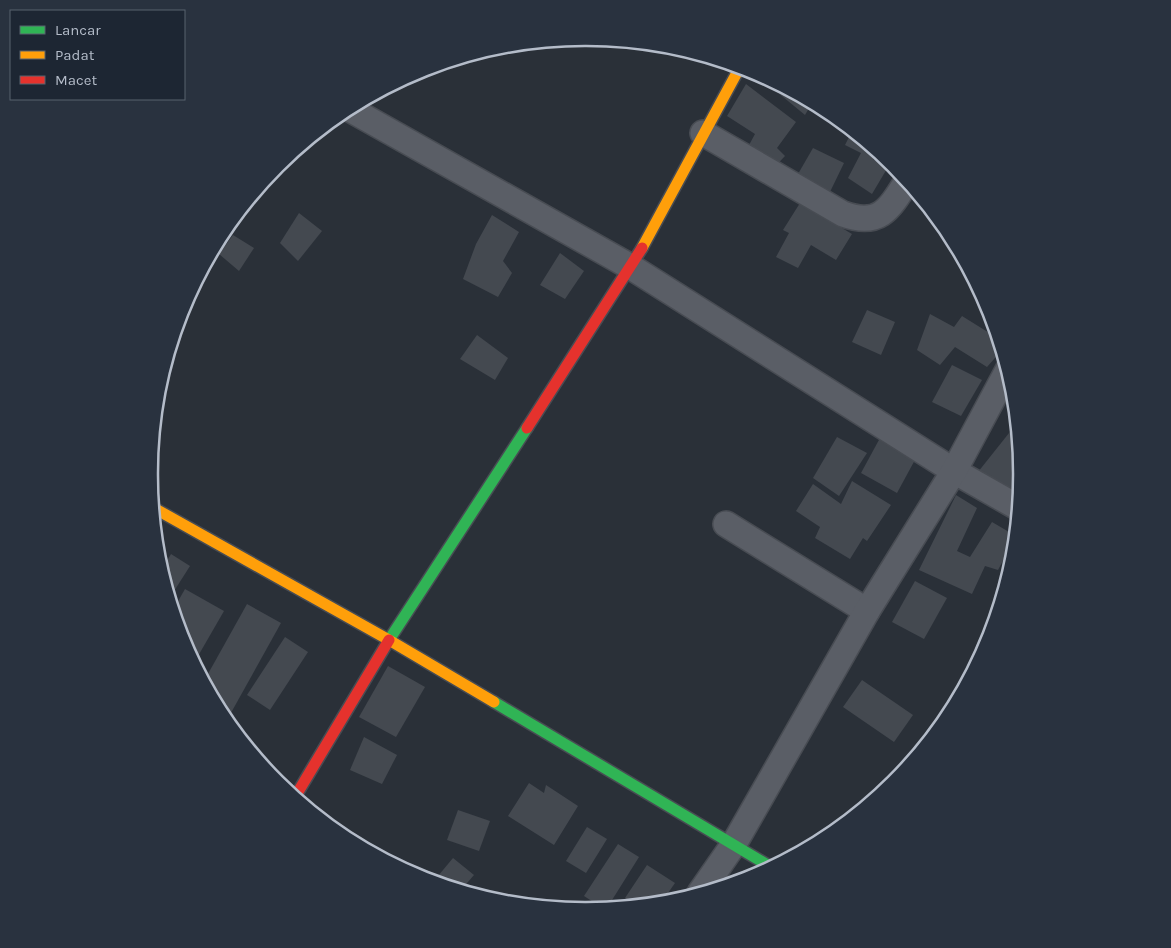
<svg xmlns="http://www.w3.org/2000/svg" width="1171" height="948" font-family="Karla,sans-serif">
  <style>
    .building { fill: #444950 }
    .lines { fill: none; stroke-linecap: round; stroke-linejoin: round }
    .street-casing { stroke: #484c53; stroke-width: 28 }
    .fast-casing { stroke: #484c53; stroke-width: 14 }
    .slow-casing { stroke: #484c53; stroke-width: 14 }
    .jam-casing { stroke: #484c53; stroke-width: 14 }
    .street { stroke: #5a5e66; stroke-width: 25 }
    .fast { stroke: #30b455; stroke-width: 11 }
    .slow { stroke: #ff9f0a; stroke-width: 11 }
    .jam { stroke: #e5322d; stroke-width: 11 }
    .rim { fill: none; stroke: #b4bcc9; stroke-width: 2.5 }
  </style>
  <rect width="100%" height="100%" fill="#2a3038"/>
  <g class="building">
    <polygon points="774,82 812,103 805,115 771,87"/>
    <polygon points="746,84 796,122 777,148 785,156 770,172 743,156 755,134 727,116"/>
    <polygon points="852,131 878,152 873,159 888,167 872,194 848,178 861,153 845,145"/>
    <polygon points="813,148 844,163 829,194 798,174"/>
    <polygon points="800,203 852,234 836,260 811,245 798,268 776,257 789,233 783,230"/>
    <polygon points="299,213 322,231 298,261 280,243"/>
    <polygon points="492,215 519,232 503,261 512,273 498,297 463,279 476,244"/>
    <polygon points="233,235 254,248 239,271 219,254"/>
    <polygon points="560,253 584,271 565,299 540,285"/>
    <polygon points="204,266 206,267 195,290 192,289"/>
    <polygon points="867,310 895,322 881,355 852,342"/>
    <polygon points="930,314 954,327 962,316 999,339 1002,350 987,367 955,347 940,365 917,350"/>
    <polygon points="477,335 508,358 495,380 460,359"/>
    <polygon points="952,365 982,380 961,416 932,402"/>
    <polygon points="1017,423 1022,474 1019,502 978,472"/>
    <polygon points="837,437 867,453 839,496 813,478"/>
    <polygon points="880,438 916,458 897,493 861,473"/>
    <polygon points="852,481 891,505 867,541 863,538 850,559 815,538 820,527 796,511 813,484 841,504"/>
    <polygon points="956,495 977,508 957,551 970,557 992,522 1016,536 998,570 985,566 972,594 919,570"/>
    <polygon points="171,554 190,566 169,599 161,571"/>
    <polygon points="915,581 947,598 924,639 892,622"/>
    <polygon points="185,589 224,611 194,663 182,641 173,610"/>
    <polygon points="247,604 281,623 227,720 222,716 204,681"/>
    <polygon points="285,637 308,652 270,710 247,695"/>
    <polygon points="388,666 425,687 396,737 359,717"/>
    <polygon points="862,680 913,715 894,742 843,707"/>
    <polygon points="364,737 397,755 382,784 350,770"/>
    <polygon points="888,777 895,782 877,797 876,797"/>
    <polygon points="529,783 544,793 546,785 578,806 554,845 508,816"/>
    <polygon points="458,810 490,821 479,851 447,840"/>
    <polygon points="587,827 607,839 586,873 566,861"/>
    <polygon points="618,844 639,857 607,908 604,909 584,896"/>
    <polygon points="453,858 474,875 461,890 433,882"/>
    <polygon points="647,865 675,883 661,903 636,906 625,898"/>
  </g>
  <g class="lines">
    <defs>
      <g id="street">
        <polyline points="348,108 631,267 954,471 1019,508"/>
        <path d="M703 133 843 214C879 227 889 210 907 181"/>
        <polyline points="726,524 867,611"/>
        <polyline points="700,893 734,844 867,611 954,471 1008,370"/>
      </g>
      <g id="fast">
        <polyline points="389,640 527,428"/>
        <polyline points="494,702 771,867"/>
      </g>
      <g id="slow">
        <polyline points="642,248 740,67"/>
        <polyline points="152,507 389,640 494,702"/>
      </g>
      <g id="jam">
        <polyline points="527,428 642,248"/>
        <polyline points="295,797 389,640"/>
      </g>
    </defs>
    <use href="#street" class="street-casing"/>
    <use href="#fast" class="fast-casing"/>
    <use href="#slow" class="slow-casing"/>
    <use href="#jam" class="jam-casing"/>
    <use href="#street" class="street"/>
    <use href="#fast" class="fast"/>
    <use href="#slow" class="slow"/>
    <use href="#jam" class="jam"/>
  </g>
  <path d="M0 0H1171V948H0ZM585 46H586A427 427 0 0 1 1013 473V475A427 427 0 0 1 586 902H585A427 427 0 0 1 158 475V473A427 427 0 0 1 585 46Z" fill="#29323f" fill-rule="evenodd"/>
  <path class="rim" d="M585 46H586A427 427 0 0 1 1013 473V475A427 427 0 0 1 586 902H585A427 427 0 0 1 158 475V473A427 427 0 0 1 585 46Z"/>
  <rect x="10" y="10" width="175" height="90" fill="#1d2633" stroke="#59626f"/>
  <rect x="20" y="26" width="25" height="8" fill="#30b455" stroke="#59626f"/>
  <text x="55" y="35" font-size="15" fill="#b4bcc9">Lancar</text>
  <rect x="20" y="51" width="25" height="8" fill="#ff9f0a" stroke="#59626f"/>
  <text x="55" y="60" font-size="15" fill="#b4bcc9">Padat</text>
  <rect x="20" y="76" width="25" height="8" fill="#e5322d" stroke="#59626f"/>
  <text x="55" y="85" font-size="15" fill="#b4bcc9">Macet</text>
</svg>
